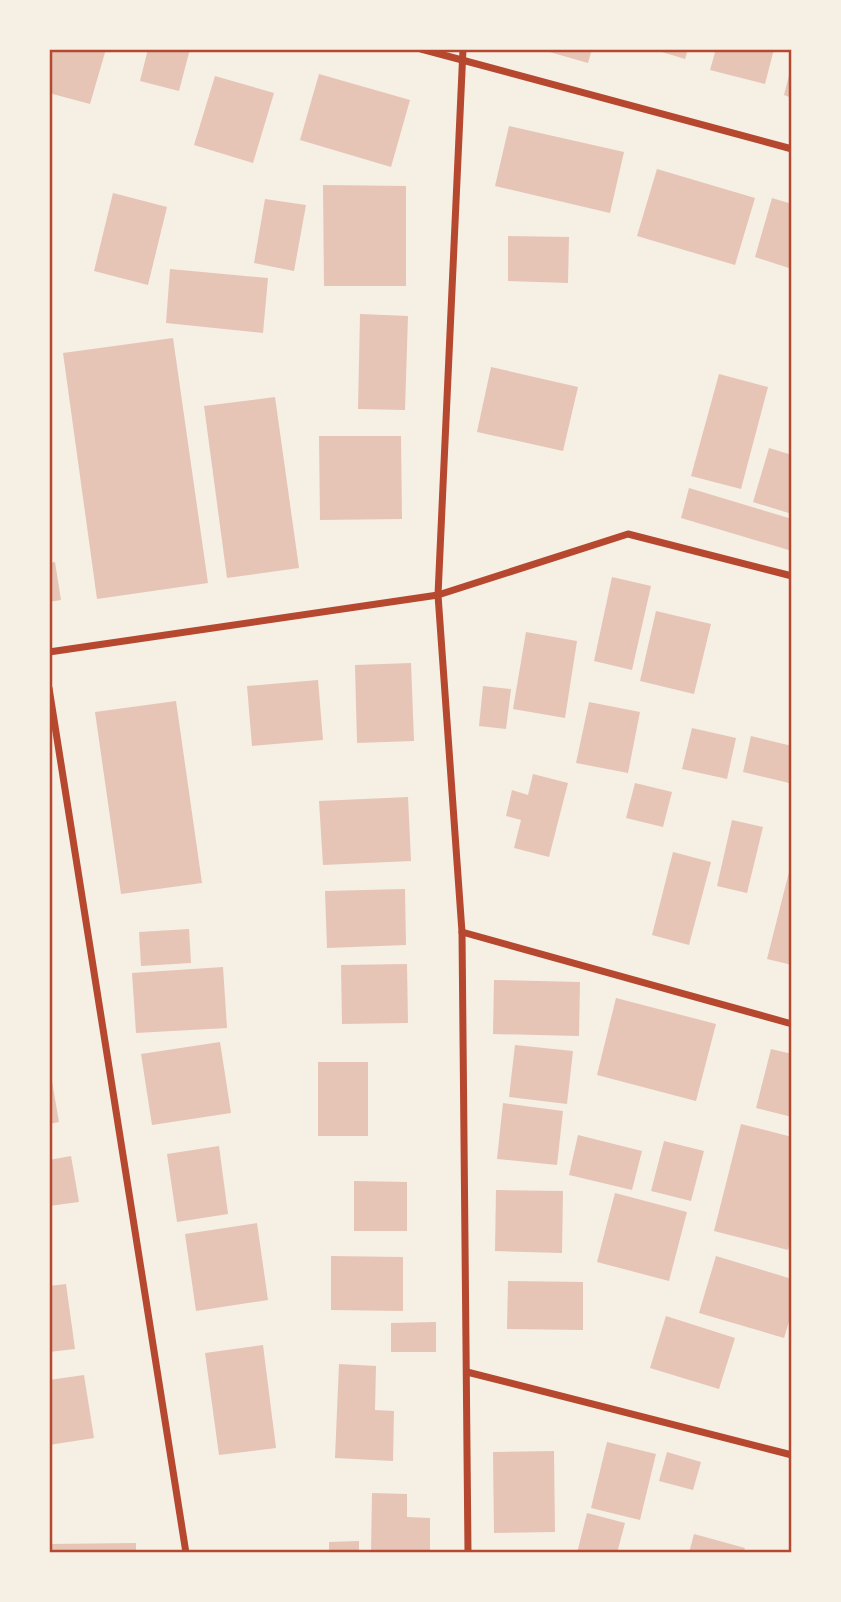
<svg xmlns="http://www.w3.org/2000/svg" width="841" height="1602" font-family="Overpass,sans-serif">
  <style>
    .building { fill: #e6c5b7 }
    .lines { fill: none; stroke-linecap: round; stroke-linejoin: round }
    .minor { stroke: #b5482f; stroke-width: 7 }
    .neatline { fill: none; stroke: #b5482f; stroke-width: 2.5 }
  </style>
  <rect width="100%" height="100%" fill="#f6efe4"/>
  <g class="building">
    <polygon points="49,49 106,49 90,104 49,93"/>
    <polygon points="148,49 190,49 179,91 140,81"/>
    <polygon points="539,49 592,49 588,63"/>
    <polygon points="652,49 688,49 685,59"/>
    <polygon points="716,49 774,49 765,84 710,70"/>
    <polygon points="791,67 792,67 792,98 784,95"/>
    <polygon points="319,74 410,100 391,167 300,140"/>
    <polygon points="215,76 274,93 253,163 194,145"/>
    <polygon points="509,126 624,152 610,213 495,186"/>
    <polygon points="657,169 755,198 735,265 637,236"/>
    <polygon points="323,185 406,186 406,286 324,286"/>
    <polygon points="113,193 167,207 148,285 94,271"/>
    <polygon points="772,198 792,204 792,269 755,257"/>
    <polygon points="265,199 306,205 294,271 254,263"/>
    <polygon points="508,236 569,237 568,283 508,281"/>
    <polygon points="170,269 268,278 263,333 166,323"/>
    <polygon points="360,314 408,316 405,410 358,409"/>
    <polygon points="173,338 208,583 97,599 63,353"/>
    <polygon points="491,367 578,387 563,451 477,432"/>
    <polygon points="719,374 768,387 741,489 691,476"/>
    <polygon points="275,397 299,568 227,578 204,406"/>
    <polygon points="319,436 401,436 402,519 320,520"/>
    <polygon points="769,448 792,455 792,514 753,502"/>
    <polygon points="689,488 792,519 792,551 681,518"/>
    <polygon points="55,562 61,600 49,602 49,563"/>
    <polygon points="612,577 651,586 632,670 594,661"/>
    <polygon points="656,611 711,624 694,694 640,681"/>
    <polygon points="526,632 577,641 565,718 513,709"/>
    <polygon points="411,663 414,741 357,743 355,665"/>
    <polygon points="318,680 323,740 252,746 247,686"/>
    <polygon points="483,686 511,689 506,729 479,726"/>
    <polygon points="176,701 202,883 121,894 95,712"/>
    <polygon points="589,702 640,712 628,773 576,763"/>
    <polygon points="692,728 736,738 727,779 682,769"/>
    <polygon points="751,736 792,746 789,783 743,772"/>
    <polygon points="533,774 568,783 549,857 514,848 521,820 506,816 512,790 528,795"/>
    <polygon points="635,783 672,792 663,827 626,818"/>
    <polygon points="408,797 411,861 323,865 319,801"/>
    <polygon points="732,820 763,827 747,893 717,886"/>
    <polygon points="673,852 711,862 689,945 652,935"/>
    <polygon points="789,872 792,872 792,965 767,959"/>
    <polygon points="405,889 406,945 327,948 325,891"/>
    <polygon points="189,929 191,963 141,966 139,932"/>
    <polygon points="407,964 408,1023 342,1024 341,965"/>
    <polygon points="223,967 227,1028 136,1033 132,973"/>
    <polygon points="494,980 580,982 579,1036 493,1034"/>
    <polygon points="616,998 716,1024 696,1101 597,1075"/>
    <polygon points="220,1042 231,1113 152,1125 141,1054"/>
    <polygon points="515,1045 573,1051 567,1104 509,1097"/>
    <polygon points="771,1049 792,1054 792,1117 756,1108"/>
    <rect x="318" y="1062" width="50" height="74"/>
    <polygon points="49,1064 59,1122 49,1124"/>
    <polygon points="503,1103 563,1111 557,1165 497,1159"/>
    <polygon points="741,1124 792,1137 792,1235 788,1250 714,1231"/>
    <polygon points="578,1135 642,1151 632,1190 569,1175"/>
    <polygon points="664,1141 704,1151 691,1201 651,1191"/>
    <polygon points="219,1146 228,1214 177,1222 167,1154"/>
    <polygon points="71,1156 79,1202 49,1206 49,1160"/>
    <polygon points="354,1181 407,1182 407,1231 354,1231"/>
    <polygon points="496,1190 563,1191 562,1253 495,1251"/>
    <polygon points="615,1193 687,1212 669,1281 597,1262"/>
    <polygon points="257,1223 268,1300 196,1311 185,1234"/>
    <polygon points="331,1256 403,1257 403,1311 331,1310"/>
    <polygon points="716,1256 792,1279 792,1312 784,1338 699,1313"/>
    <polygon points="508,1281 583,1282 583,1330 507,1329"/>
    <polygon points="66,1284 75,1349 49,1352 49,1286"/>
    <polygon points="666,1316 735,1338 719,1389 650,1368"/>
    <polygon points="436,1322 436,1352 391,1352 391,1323"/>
    <polygon points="263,1345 276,1448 219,1455 205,1353"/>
    <polygon points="339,1364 376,1366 375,1410 394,1411 393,1461 335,1458"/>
    <polygon points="84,1375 94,1438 49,1445 49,1380"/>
    <polygon points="607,1442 656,1454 640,1520 591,1508"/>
    <polygon points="554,1451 555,1532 494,1533 493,1452"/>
    <polygon points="667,1452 701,1462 693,1490 659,1481"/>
    <polygon points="372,1493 407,1494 407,1517 430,1518 430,1553 371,1553"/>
    <polygon points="587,1513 625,1523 617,1553 577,1553"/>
    <polygon points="694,1534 745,1548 743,1553 689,1553"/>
    <polygon points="359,1541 359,1553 329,1553 329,1542"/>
    <polygon points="136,1543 136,1553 49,1553 49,1544"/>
  </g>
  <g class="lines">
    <g class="minor">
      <polyline points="421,49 792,149"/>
      <polyline points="463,49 438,595 462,932 468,1553"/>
      <polyline points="49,652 438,595 628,534 792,576"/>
      <polyline points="49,688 186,1553"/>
      <polyline points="462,932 792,1024"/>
      <polyline points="467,1372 792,1455"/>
    </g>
  </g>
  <rect width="841" height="1602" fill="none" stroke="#f6efe4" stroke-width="102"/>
  <rect x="51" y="51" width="739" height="1500" class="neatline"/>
</svg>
